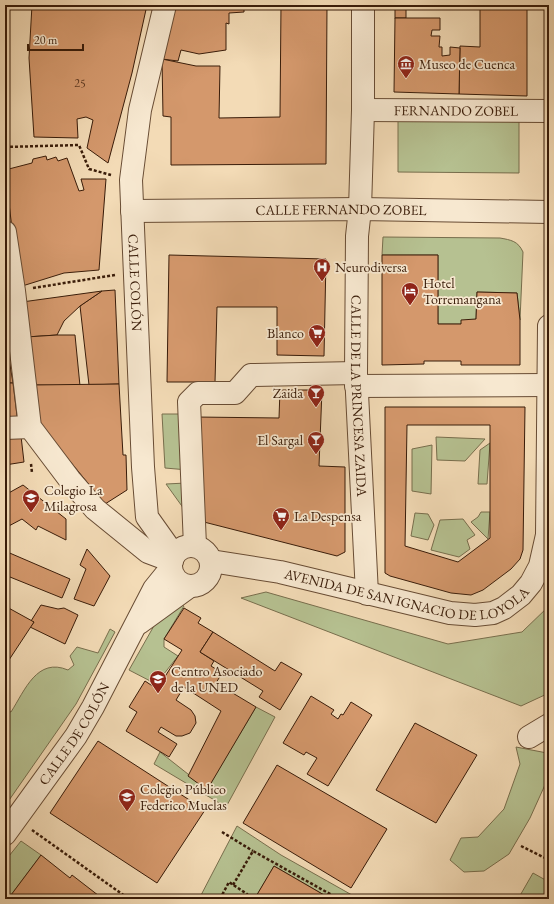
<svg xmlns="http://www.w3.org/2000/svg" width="554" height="904" font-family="'EB Garamond',serif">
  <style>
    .green { fill: #b6c191; stroke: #786e4d }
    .building { fill: #d4986c; stroke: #391c09; fill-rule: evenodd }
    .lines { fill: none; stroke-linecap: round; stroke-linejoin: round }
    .minor-casing { stroke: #684c34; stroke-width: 24 }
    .path { stroke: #391c09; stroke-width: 2.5; stroke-dasharray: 3 2; stroke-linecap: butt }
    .minor { stroke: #f7e8d0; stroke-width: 22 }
    .labels { text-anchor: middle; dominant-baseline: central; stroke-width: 3.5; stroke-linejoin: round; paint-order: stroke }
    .number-label { font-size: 12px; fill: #603b22 }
    .poi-label { font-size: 14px; fill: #391c09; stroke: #f7e8d0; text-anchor: start }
    .street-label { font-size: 14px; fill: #391c09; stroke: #f7e8d0 }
  </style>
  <rect width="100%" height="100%" fill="#f3dbb6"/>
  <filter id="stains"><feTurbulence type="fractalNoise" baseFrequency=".005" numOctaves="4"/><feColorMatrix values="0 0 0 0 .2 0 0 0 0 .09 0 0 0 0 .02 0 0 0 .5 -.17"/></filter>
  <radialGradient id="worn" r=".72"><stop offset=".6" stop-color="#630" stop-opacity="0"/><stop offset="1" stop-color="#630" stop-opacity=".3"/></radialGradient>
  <g class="green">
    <polygon points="398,110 519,111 519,173 398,172"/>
    <path d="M383 237 500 238C511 240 518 241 523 252L520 320 517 293 477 292 476 319 461 324H438V255H382Z"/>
    <polygon points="162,414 186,414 188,470 165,468"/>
    <polygon points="436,437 485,439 465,461 437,460"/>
    <polygon points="490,443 487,484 478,484 480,450"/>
    <polygon points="432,445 431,494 412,491 412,449"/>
    <polygon points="186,483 184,509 166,484"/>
    <polygon points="481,512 490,512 488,539 471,522 478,517"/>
    <polygon points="415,513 428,514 434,525 428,540 411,536"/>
    <polygon points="463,519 475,535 467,540 470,549 459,557 431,550 440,520"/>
    <polygon points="266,592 448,644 522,632 549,606 549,693 521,706 241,598"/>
    <polygon points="177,603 184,606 164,639 164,647 178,656 156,684 129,670 155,624"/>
    <path d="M110 629 115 632 76 704 5 806V710L11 712C25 690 37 657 68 670L74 665 70 656 77 647 98 653Z"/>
    <polygon points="256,707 275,717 226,807 154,764 160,752 207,789"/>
    <polygon points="516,747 547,753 549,776 530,818 509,854 484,871 464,872 450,860 461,838 478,837 504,809 520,764"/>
    <polygon points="237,826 281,855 359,899 331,899 274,866 256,897 259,899 199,899"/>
    <polygon points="21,841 41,855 8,899 5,899 5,861"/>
    <polygon points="533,873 549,882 549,899 518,899"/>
  </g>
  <g class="building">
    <polygon points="32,5 147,5 132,73 108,163 87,148 93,120 86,117 77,119 78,138 34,137 29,58"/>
    <polygon points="174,5 244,5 244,12 229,13 229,24 226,23 226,50 199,54 181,50 178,61 162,59"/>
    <polygon points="281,5 327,5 326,164 171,165 171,117 163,116 162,59 196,66 220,66 219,118 280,117"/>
    <rect x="395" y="5" width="11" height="13"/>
    <polygon points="480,5 527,5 527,96 459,94 460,46 480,47"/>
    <polygon points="395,18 440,18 440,30 432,30 431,36 440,36 439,47 442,47 442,56 450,55 450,47 460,48 459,94 394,92"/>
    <polygon points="46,156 47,160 56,157 58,161 67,158 79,191 84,190 81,179 106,179 99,270 64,273 19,287 5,170 32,163 33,159"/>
    <polygon points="169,255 326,259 324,356 277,355 277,307 217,307 215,382 167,382"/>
    <polygon points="382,255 438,255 438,324 461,324 461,320 476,319 477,292 517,293 520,320 520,365 461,365 461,361 424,361 424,364 382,365"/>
    <polygon points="115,290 119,384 89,385 80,306 102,291"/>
    <polygon points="102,291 80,306 64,321 57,335 26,337 22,302"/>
    <polygon points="5,326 8,354 9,359 5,359"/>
    <polygon points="57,335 75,335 80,386 31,385 26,337"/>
    <polygon points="5,359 9,359 13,383 5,383"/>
    <polygon points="5,383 13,383 18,424 5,423"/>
    <polygon points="119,384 123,455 126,455 127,490 105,504 46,432 34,412 31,385"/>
    <polygon points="280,390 322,390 319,466 345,467 345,552 337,556 200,521 196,417 279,418"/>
    <path d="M385 407H525L523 550 520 559 511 569 483 590 471 595 451 593 390 576 385 573ZM407 425H490V538L458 562 405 546Z"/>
    <polygon points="21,436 24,462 5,465 5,438"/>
    <polygon points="23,485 66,519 66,540 38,526 36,530 22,519 5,528 5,495"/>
    <polygon points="87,549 110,576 94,606 74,599 86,569 80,565"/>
    <polygon points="5,551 70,579 62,598 5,575"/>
    <polygon points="41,605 58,609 64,608 78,615 65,644 30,627 34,622 31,621"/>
    <polygon points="5,606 34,622 5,666"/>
    <polygon points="184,608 201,618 198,623 213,632 200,652 214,661 211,666 222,673 216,683 256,707 207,790 188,776 221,711 184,687 176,700 191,710 195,716 196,723 190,733 182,736 176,736 161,727 158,732 177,744 169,757 126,731 137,712 129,707 145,681 157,689 182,650 164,639"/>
    <polygon points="213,632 275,671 281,662 302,674 280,710 259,697 263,691 200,652"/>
    <polygon points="311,696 334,710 331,714 338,719 341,714 343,715 351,702 372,715 328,786 307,774 317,758 306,752 304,755 283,743"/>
    <polygon points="415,723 477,755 436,823 376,790"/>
    <polygon points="98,741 205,810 157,883 50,813"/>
    <polygon points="277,765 387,829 351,888 243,823"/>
    <polygon points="41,855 70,878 72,875 103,899 48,899 45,897 44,899 8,899"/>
    <polygon points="274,866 331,899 257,899 255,898"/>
  </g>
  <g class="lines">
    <defs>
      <g id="minor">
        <path id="s1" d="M165 5 140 110 131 180 143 467 147 517 174 555"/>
        <path id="s2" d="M363 5V110L360 209 357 236 356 373 367 594"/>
        <path id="s3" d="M363 110 549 111"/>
        <path id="s4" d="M132 211 360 209 549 212"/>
        <polyline points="5,232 14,291 30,427 70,480 95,509 148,552 172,561"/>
        <polyline points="356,386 547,385"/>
        <polyline points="5,428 30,427"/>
        <polyline points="195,546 189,402 198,393 235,393 251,375 356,373"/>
        <circle cx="191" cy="566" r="20"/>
        <path id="s5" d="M211 561 280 572 450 613 475 615 493 613 504 608 521 595 531 583 540 566 547 535 549 326"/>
        <polyline points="139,623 190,586"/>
        <polyline points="529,737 549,725"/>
        <path id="s6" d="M5 834 76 736 93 707 154 589 171 568"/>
      </g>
    </defs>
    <use href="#minor" class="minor-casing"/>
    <g class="path">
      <polyline points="5,147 79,145 89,169 111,175"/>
      <polyline points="33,288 115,275"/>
      <polyline points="31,464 32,473"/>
      <polyline points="32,830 129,899"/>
      <polyline points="222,832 253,851"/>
      <polyline points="521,846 545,858 549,850"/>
      <polyline points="233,885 253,851 339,899"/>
      <polyline points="220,899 229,882 247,894 249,899"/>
    </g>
    <use href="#minor" class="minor"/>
  </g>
  <defs>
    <symbol id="museum-pin" viewBox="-11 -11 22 30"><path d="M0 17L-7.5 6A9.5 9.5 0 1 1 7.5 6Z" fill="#8f2418" stroke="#f7e8d0"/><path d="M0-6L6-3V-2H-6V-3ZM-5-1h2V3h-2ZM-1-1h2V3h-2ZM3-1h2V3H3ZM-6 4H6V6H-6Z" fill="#fff"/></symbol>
    <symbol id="hospital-pin" viewBox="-11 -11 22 30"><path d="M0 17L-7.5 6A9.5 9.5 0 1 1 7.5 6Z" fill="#8f2418" stroke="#f7e8d0"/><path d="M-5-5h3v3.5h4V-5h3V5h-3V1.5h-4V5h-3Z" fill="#fff"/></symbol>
    <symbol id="hotel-pin" viewBox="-11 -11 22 30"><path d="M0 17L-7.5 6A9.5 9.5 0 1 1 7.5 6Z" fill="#8f2418" stroke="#f7e8d0"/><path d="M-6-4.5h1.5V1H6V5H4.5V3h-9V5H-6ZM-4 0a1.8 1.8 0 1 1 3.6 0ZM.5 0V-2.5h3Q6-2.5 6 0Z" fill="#fff"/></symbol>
    <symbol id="supermarket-pin" viewBox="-11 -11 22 30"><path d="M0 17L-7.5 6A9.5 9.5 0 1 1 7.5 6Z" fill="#8f2418" stroke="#f7e8d0"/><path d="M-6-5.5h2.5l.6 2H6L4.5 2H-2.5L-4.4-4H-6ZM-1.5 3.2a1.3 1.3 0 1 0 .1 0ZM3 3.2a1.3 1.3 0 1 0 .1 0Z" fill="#fff"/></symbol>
    <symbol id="bar-pin" viewBox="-11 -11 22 30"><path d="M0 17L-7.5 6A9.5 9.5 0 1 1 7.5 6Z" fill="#8f2418" stroke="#f7e8d0"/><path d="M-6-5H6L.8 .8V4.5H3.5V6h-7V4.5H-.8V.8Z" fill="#fff"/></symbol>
    <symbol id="school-pin" viewBox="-11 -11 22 30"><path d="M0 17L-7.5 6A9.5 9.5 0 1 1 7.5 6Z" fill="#8f2418" stroke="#f7e8d0"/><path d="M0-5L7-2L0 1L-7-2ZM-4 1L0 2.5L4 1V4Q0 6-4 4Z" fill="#fff"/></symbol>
    <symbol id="university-pin" viewBox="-11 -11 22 30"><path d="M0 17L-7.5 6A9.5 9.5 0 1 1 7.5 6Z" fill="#8f2418" stroke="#f7e8d0"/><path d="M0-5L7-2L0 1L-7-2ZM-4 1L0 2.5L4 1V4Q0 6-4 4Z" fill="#fff"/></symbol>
  </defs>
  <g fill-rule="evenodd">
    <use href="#museum-pin" x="396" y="54" width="20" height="27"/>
    <use href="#hospital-pin" x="312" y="257" width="20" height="27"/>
    <use href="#hotel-pin" x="400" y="281" width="20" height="27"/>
    <use href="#supermarket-pin" x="307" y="323" width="20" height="27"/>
    <use href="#bar-pin" x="306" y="383" width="20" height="27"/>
    <use href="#bar-pin" x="306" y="430" width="20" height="27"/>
    <use href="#school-pin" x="21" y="488" width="20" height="27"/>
    <use href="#supermarket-pin" x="271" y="506" width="20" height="27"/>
    <use href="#university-pin" x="148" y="669" width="20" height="27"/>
    <use href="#school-pin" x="117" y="787" width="20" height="27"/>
  </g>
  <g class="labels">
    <g class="number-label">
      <text x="80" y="83">25</text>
    </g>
    <g class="poi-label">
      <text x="419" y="64">Museo de Cuenca</text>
      <text x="335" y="267">Neurodiversa</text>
      <text x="423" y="283">Hotel<tspan x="423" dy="16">Torremangana</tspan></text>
      <text x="304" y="333" text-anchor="end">Blanco</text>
      <text x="303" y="393" text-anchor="end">Zaida</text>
      <text x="303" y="440" text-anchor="end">El Sargal</text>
      <text x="44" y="490">Colegio La<tspan x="44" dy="16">Milagrosa</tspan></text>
      <text x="294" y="516">La Despensa</text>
      <text x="171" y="671">Centro Asociado<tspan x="171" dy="16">de la UNED</tspan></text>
      <text x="140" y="789">Colegio Público<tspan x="140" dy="16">Federico Muelas</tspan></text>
    </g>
    <g class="street-label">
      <text stroke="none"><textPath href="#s3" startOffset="93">FERNANDO ZOBEL</textPath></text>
      <text stroke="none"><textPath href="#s4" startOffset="209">CALLE FERNANDO ZOBEL</textPath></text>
      <text stroke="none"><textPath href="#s1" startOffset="281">CALLE COLÓN</textPath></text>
      <text stroke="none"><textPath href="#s2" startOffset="391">CALLE DE LA PRINCESA ZAIDA</textPath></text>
      <text stroke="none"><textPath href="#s5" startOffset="202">AVENIDA DE SAN IGNACIO DE LOYOLA</textPath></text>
      <text stroke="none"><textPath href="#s6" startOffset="122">CALLE DE COLÓN</textPath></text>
    </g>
  </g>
  <rect width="554" height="904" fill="none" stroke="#f3dbb6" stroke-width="20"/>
  <rect x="6" y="6" width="542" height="892" fill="none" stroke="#391c09" stroke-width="2"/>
  <rect x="10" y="10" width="534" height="884" fill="none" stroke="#391c09"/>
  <path d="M28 44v6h55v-6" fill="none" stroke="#391c09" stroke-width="2"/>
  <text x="34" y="44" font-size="12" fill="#391c09" stroke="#f7e8d0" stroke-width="3" paint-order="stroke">20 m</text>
  <rect width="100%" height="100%" filter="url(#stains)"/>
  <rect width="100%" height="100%" fill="url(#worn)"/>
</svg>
